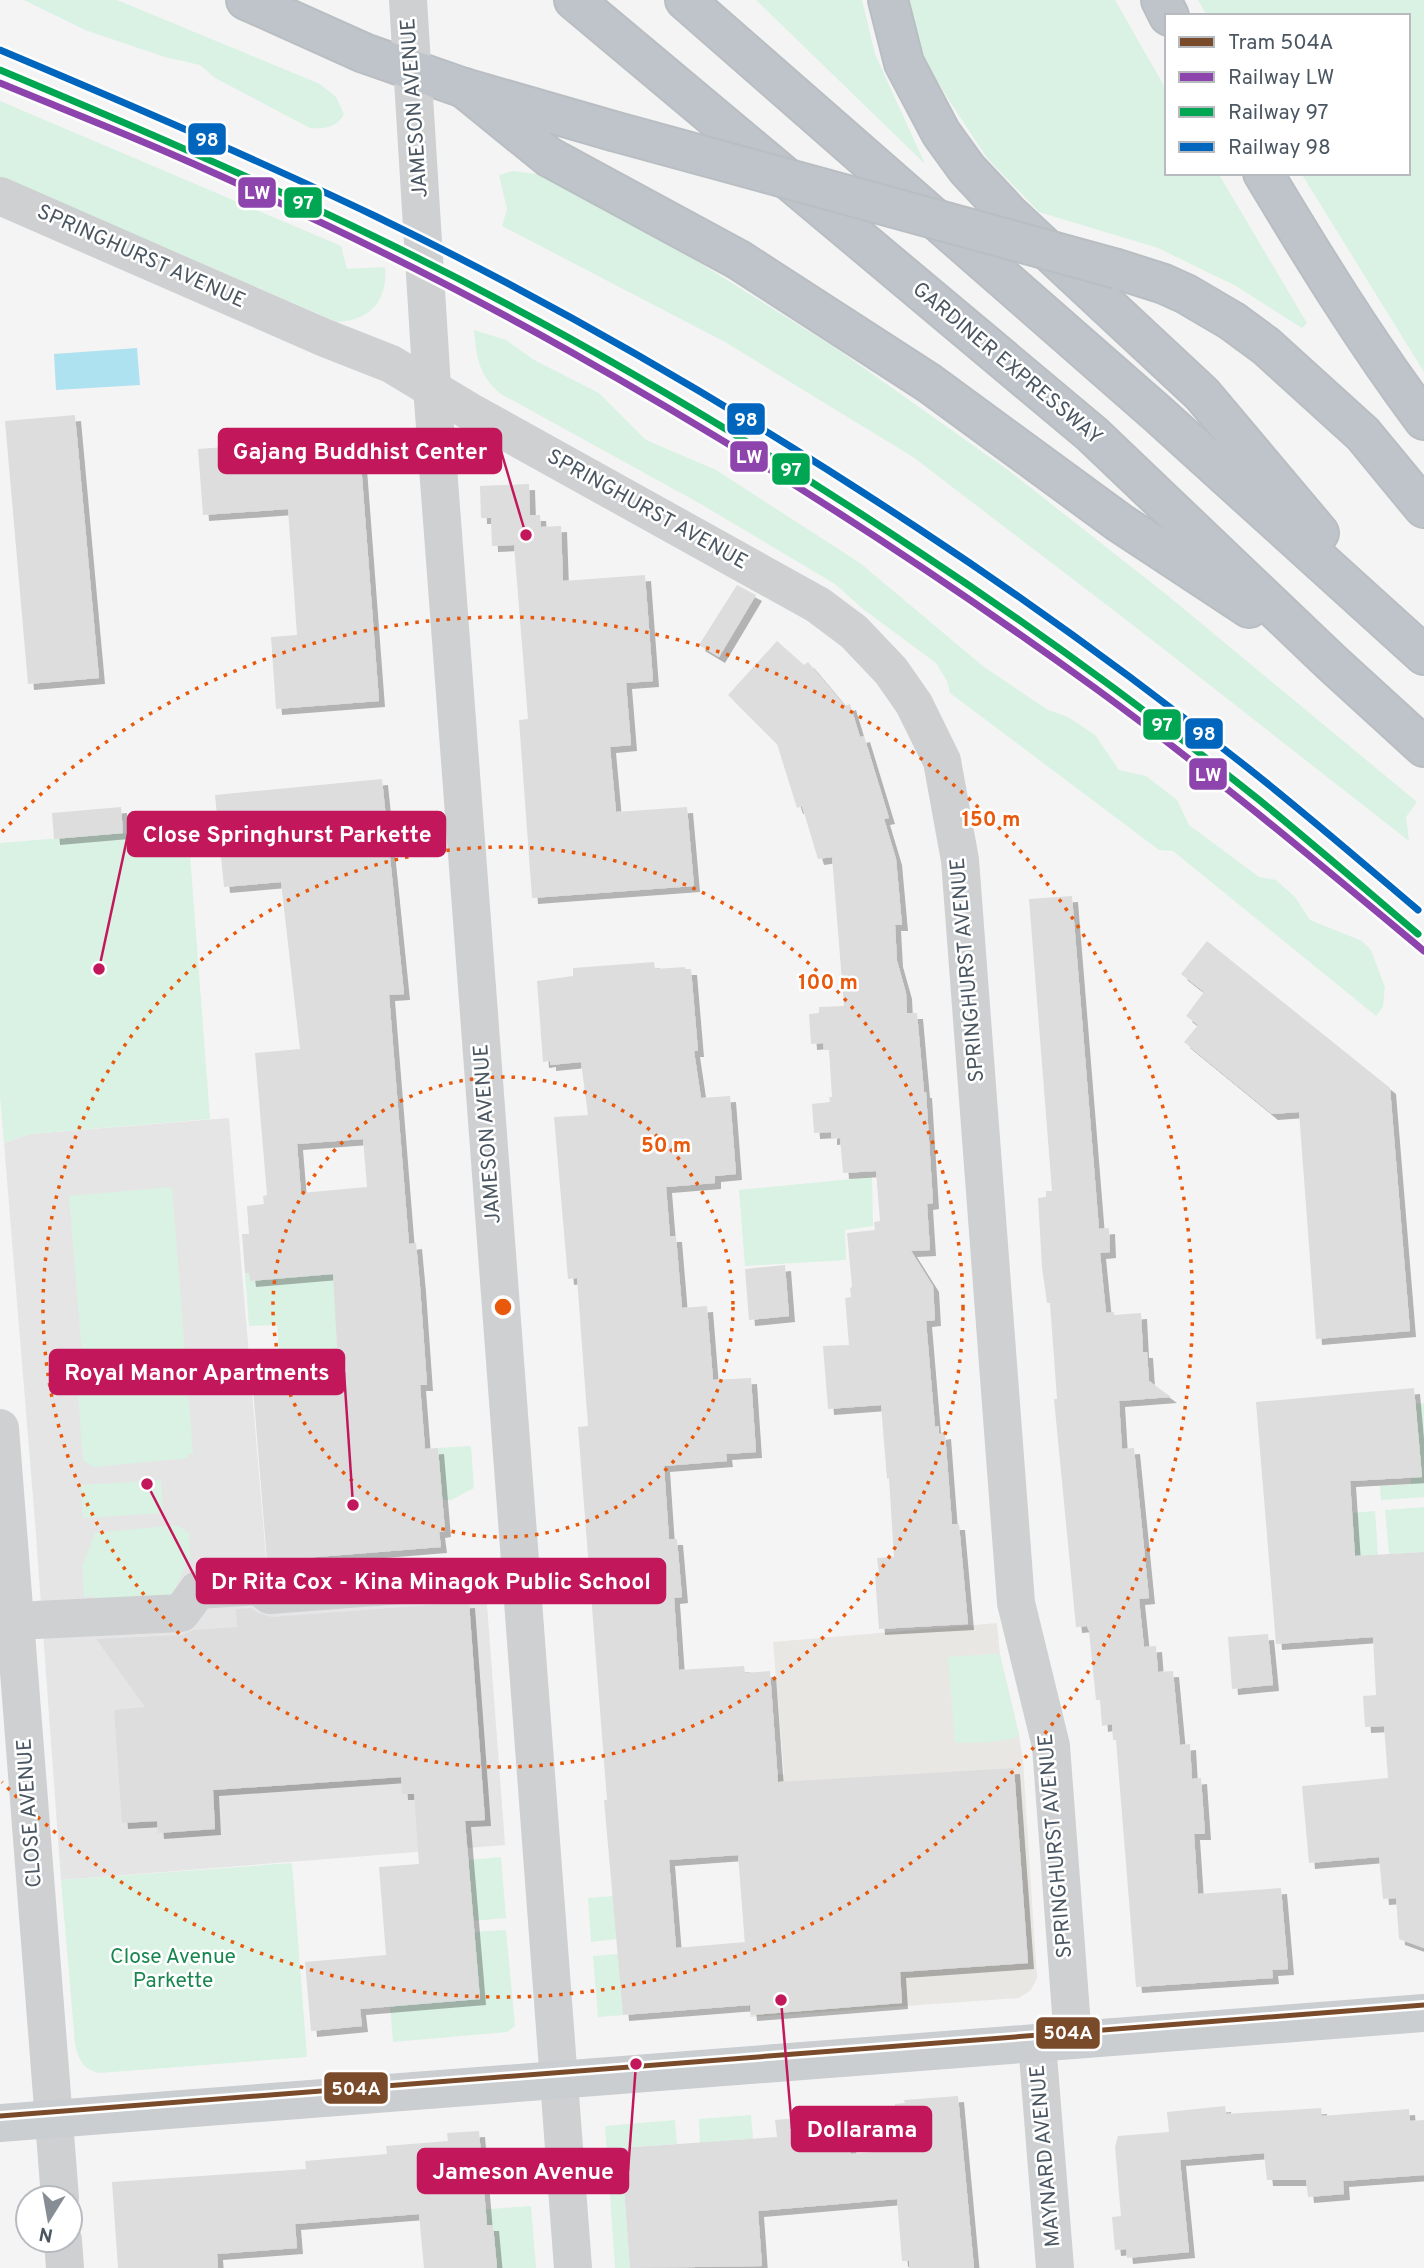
<svg xmlns="http://www.w3.org/2000/svg" width="1424" height="2268" font-family="Overpass,sans-serif">
  <style>
    .commercial { fill: #e8e7e3 }
    .education { fill: #e6e5e6 }
    .green { fill: #d9f2e3 }
    .water { fill: #aee2f0 }
    .building { fill: #ddddde; fill-rule: evenodd; filter: url(#shadow) }
    .lines { fill: none; stroke-linecap: round; stroke-linejoin: round }
    .highway-casing { stroke: #b9bec3; stroke-width: 42 }
    .minor { stroke: #ced0d2; stroke-width: 38 }
    .major { stroke: #caced1; stroke-width: 38 }
    .highway { stroke: #bec4c9; stroke-width: 38 }
    .highway-bridge-casing { stroke: #b9bec3; stroke-width: 42; stroke-linecap: butt }
    .highway-bridge { stroke: #bec4c9; stroke-width: 38 }
    .rail-1-casing { stroke: #fff; stroke-width: 12 }
    .rail-2-casing { stroke: #fff; stroke-width: 12 }
    .rail-3-casing { stroke: #fff; stroke-width: 12 }
    .rail-1 { stroke: #8e44ad; stroke-width: 7 }
    .rail-2 { stroke: #00a651; stroke-width: 7 }
    .rail-3 { stroke: #0065bd; stroke-width: 7 }
    .tram-1-casing { stroke: #fff; stroke-width: 10 }
    .tram-1 { stroke: #7a4b2a; stroke-width: 5 }
    .ring { fill: none; stroke: #e8590c; stroke-width: 3.5; stroke-dasharray: 3.5 7 }
    .labels { text-anchor: middle; dominant-baseline: central; stroke-width: 5; stroke-linejoin: round; paint-order: stroke }
    .street-label { font-size: 21px; fill: #4a5661; stroke: #fff }
    .park-label { font-size: 21px; fill: #17864f; stroke: #fff }
    .centre { fill: #e8590c; stroke: #fff; stroke-width: 3.5 }
    .ring-label { font-size: 21px; text-anchor: middle; font-weight: bold; fill: #e8590c; stroke: #fff; stroke-width: 5; stroke-linejoin: round; paint-order: stroke }
    .leader { fill: none; stroke: #c2185b; stroke-width: 2.5 }
    .callout-dot { fill: #c2185b; stroke: #fff; stroke-width: 2.5 }
    .callout { fill: #c2185b; stroke: #c2185b; stroke-width: 2.5 }
    .callout-label { font-size: 23px; text-anchor: middle; font-weight: bold; fill: #fff }
    .line-badge { stroke: #fff; stroke-width: 2.5 }
    .badge-label { font-size: 19px; text-anchor: middle; font-weight: bold; fill: #fff }
  </style>
  <defs>
    <filter id="shadow"><feDropShadow dx="6" dy="6" stdDeviation="0" flood-color="#0004"/></filter>
  </defs>
  <rect width="100%" height="100%" fill="#f4f4f4"/>
  <polygon class="commercial" points="997,1623 1000,1655 1019,1735 1023,1761 1037,1978 1031,1990 1019,1998 750,2017 733,1778 784,1774 773,1642"/>
  <polygon class="education" points="229,1118 268,1581 484,1565 505,1845 61,1880 35,1522 4,1143 30,1134"/>
  <g class="green">
    <path d="M24 0H117L320 84 336 97 344 114C337 128 324 129 310 128L215 78 200 65 165 57 85 30Z"/>
    <polygon points="756,0 862,0 875,54 925,164"/>
    <polygon points="908,0 1115,0 1167,91 1167,173 1218,173 1307,323 1302,328 1236,286 1158,248 1039,212 987,158 947,97 927,65 911,19"/>
    <polygon points="1198,0 1424,0 1424,372 1301,173 1408,173 1408,16 1207,16"/>
    <path d="M0 101 341 246 347 269 385 267C388 301 370 320 337 322L78 210 0 179Z"/>
    <polygon points="513,171 537,174 620,213 834,347 1008,470 1167,595 1417,802 1406,817 1409,841 1129,622 913,457 725,342 502,226 507,209 499,175"/>
    <path d="M474 330 506 340 534 360 599 393 646 440 716 470 860 563 984 667 1048 710 1068 717 1095 735 1119 770 1146 776 1177 800 1189 825 1259 877 1276 880 1295 897 1310 920 1362 941 1371 950 1385 987 1383 1007 1376 1016 1173 851 1159 850 950 693 947 681 936 663 863 609 835 584 699 503 501 394C478 375 477 358 474 330Z"/>
    <polygon points="188,828 210,1119 30,1134 4,1143 0,1096 0,843"/>
    <polygon points="872,1177 873,1226 845,1230 846,1260 745,1266 739,1190"/>
    <polygon points="172,1187 193,1453 188,1454 188,1458 94,1467 83,1460 76,1366 83,1365 69,1196"/>
    <polygon points="245,1273 249,1273 250,1281 333,1273 334,1285 341,1284 345,1328 336,1330 337,1348 279,1353 277,1325 249,1326"/>
    <polygon points="1424,1403 1424,1497 1381,1500 1380,1486 1411,1484 1411,1477 1422,1476 1416,1404"/>
    <polygon points="471,1446 474,1488 451,1500 442,1500 438,1448"/>
    <polygon points="161,1480 163,1513 83,1518 81,1485"/>
    <polygon points="1424,1507 1424,1552 1389,1554 1385,1510"/>
    <polygon points="1375,1511 1378,1555 1355,1557 1352,1513"/>
    <polygon points="177,1525 189,1533 190,1556 171,1599 103,1605 93,1596 84,1597 82,1566 95,1533"/>
    <path d="M994 1654 1000 1655 1019 1735C1009 1744 970 1742 955 1743L948 1657Z"/>
    <polygon points="501,1857 506,1918 473,1921 468,1860"/>
    <path d="M292 1863 307 2057 100 2073C84 2071 78 2059 75 2044L61 1880Z"/>
    <polygon points="614,1896 617,1939 591,1942 588,1898"/>
    <polygon points="506,1930 515,2026 507,2032 393,2042 390,2006 474,1932"/>
    <polygon points="618,1954 623,2015 598,2017 593,1956"/>
    <polygon points="751,2115 753,2139 700,2143 699,2119"/>
    <polygon points="675,2120 677,2144 621,2148 630,2268 615,2268 605,2126"/>
    <polygon points="531,2206 536,2268 497,2268 493,2225 466,2227 465,2211"/>
  </g>
  <polygon class="water" points="137,348 140,385 56,390 54,354"/>
  <g class="building">
    <polygon points="75,415 99,678 28,684 5,421"/>
    <polygon points="359,437 379,701 276,709 271,637 297,635 288,509 203,515 198,449"/>
    <polygon points="529,484 530,515 540,515 541,527 561,526 563,581 645,575 653,681 626,683 631,745 610,747 616,812 687,807 694,886 532,898 519,720 528,719 514,545 492,546 491,518 481,518 480,486"/>
    <polygon points="737,585 756,595 719,657 699,645"/>
    <polygon points="777,641 804,665 808,662 845,706 850,704 860,737 864,736 889,818 884,819 896,859 902,925 895,925 897,961 906,993 907,1013 917,1013 924,1092 926,1092 933,1203 927,1204 930,1250 911,1251 933,1286 935,1320 926,1321 935,1427 939,1426 939,1434 945,1433 952,1524 959,1524 968,1624 879,1629 875,1575 879,1574 877,1558 894,1557 889,1478 887,1479 881,1405 828,1409 823,1346 849,1345 845,1298 851,1297 850,1288 852,1287 847,1233 875,1230 874,1222 880,1221 876,1171 843,1173 840,1138 831,1139 831,1132 814,1133 812,1104 830,1102 829,1097 832,1097 829,1050 824,1050 823,1043 811,1044 809,1014 819,1013 819,1007 844,1006 832,857 818,859 802,806 797,808 777,744 728,695"/>
    <path d="M382 779 404 994 389 995 409 1244 416 1243 420 1286 427 1385H420L425 1449 438 1448 445 1531 439 1532 441 1547 267 1561 251 1363 279 1361V1353L337 1348 333 1274 250 1281 249 1273H245L242 1234H249L247 1206 264 1204 263 1196 267 1195 255 1053 300 1049 281 882 224 887 215 795ZM363 1139 367 1187 301 1193 297 1144Z"/>
    <polygon points="121,807 123,833 54,839 52,813"/>
    <polygon points="1072,896 1099,1229 1109,1228 1110,1252 1100,1253 1106,1313 1114,1312 1114,1315 1141,1313 1143,1352 1147,1352 1149,1381 1171,1397 1119,1401 1122,1449 1134,1448 1149,1598 1139,1599 1144,1647 1156,1646 1158,1672 1173,1671 1180,1745 1190,1744 1192,1779 1201,1778 1205,1834 1194,1834 1198,1894 1281,1888 1288,1969 1272,1970 1273,1978 1136,1987 1116,1740 1113,1740 1112,1724 1102,1726 1100,1700 1096,1700 1089,1631 1087,1626 1076,1627 1054,1399 1057,1399 1050,1303 1047,1303 1042,1267 1038,1198 1046,1197 1046,1191 1052,1191 1029,899"/>
    <polygon points="1207,941 1390,1088 1410,1331 1316,1339 1299,1112 1272,1114 1184,1042 1198,1025 1186,1016 1204,992 1181,974"/>
    <path d="M654 962 655 969 685 967V969H691L698 1051H694L701 1098 730 1096 736 1174 715 1176V1183L666 1187 670 1236H676L682 1308 707 1306 713 1380 751 1378 756 1452 726 1454 727 1461 664 1466 669 1539H677L682 1597 674 1598 679 1670 744 1666 745 1673 770 1671 778 1782 1014 1768 1028 1963 900 1972 902 2003 751 2015 750 2005 623 2015 604 1800H607L578 1427 588 1426 577 1278 568 1279 554 1117 588 1115 581 1062 550 1065V1061L543 1062 537 981 573 976V968ZM738 1855 745 1942 676 1948 669 1860Z"/>
    <polygon points="785,1265 789,1316 749,1320 745,1269"/>
    <polygon points="1414,1388 1422,1477 1350,1481 1355,1556 1424,1552 1424,1948 1399,1939 1396,1898 1383,1899 1379,1857 1309,1863 1302,1786 1388,1778 1384,1726 1365,1727 1363,1696 1376,1695 1373,1637 1276,1644 1256,1402"/>
    <polygon points="469,1602 485,1820 465,1821 480,1999 360,2009 362,2026 311,2031 305,1962 386,1955 379,1867 419,1864 414,1794 402,1794 401,1777 213,1790 215,1829 158,1833 157,1821 122,1823 114,1710 145,1707 96,1639 182,1635 194,1630 237,1627 236,1609 251,1608 258,1613 272,1617"/>
    <polygon points="1268,1634 1273,1685 1232,1689 1228,1637"/>
    <polygon points="958,2096 974,2268 909,2268 909,2261 902,2261 897,2199 758,2211 762,2266 630,2268 621,2148 777,2137 775,2120 847,2114 851,2154 900,2150 895,2104 905,2103 904,2100"/>
    <polygon points="1225,2106 1226,2114 1321,2108 1322,2116 1409,2109 1410,2121 1424,2120 1424,2175 1343,2181 1344,2194 1308,2197 1306,2180 1267,2180 1264,2153 1180,2160 1189,2252 1127,2258 1126,2249 1115,2250 1112,2217 1121,2216 1115,2147 1118,2136 1169,2132 1167,2112"/>
    <polygon points="479,2131 487,2225 493,2225 497,2268 424,2268 419,2214 295,2224 297,2248 217,2254 218,2268 118,2268 112,2182 306,2169 305,2161 387,2154 386,2146 448,2141 447,2133"/>
  </g>
  <g class="lines">
    <defs>
      <g id="highway">
        <polyline points="246,0 364,53 464,88 613,131"/>
        <polyline points="574,0 1092,434 1331,662 1424,747"/>
        <polyline points="685,0 1158,414 1424,655"/>
        <polyline points="888,0 904,63 941,133 967,169 1009,214 1202,394 1319,533"/>
        <polyline points="1161,0 1169,16"/>
        <polyline points="464,88 549,157 739,260 929,383 1120,523 1249,608"/>
        <path d="M1263 173C1314 258 1365 341 1424 420"/>
        <polyline points="1117,269 1164,284 1186,294 1232,321 1266,346 1363,434 1424,508"/>
      </g>
    </defs>
    <use href="#highway" class="highway-casing"/>
    <g class="minor">
      <polyline points="408,0 432,387 573,2268"/>
      <polyline points="0,196 325,338 391,364 469,411 818,605 854,632 891,671 914,704 942,761 960,860 1016,1603 1051,1746 1073,2040"/>
      <polyline points="0,1428 60,2198"/>
      <polyline points="36,1620 181,1613 198,1590 258,1586 270,1595 492,1578"/>
      <polyline points="1037,2043 1055,2268"/>
      <polyline points="63,2240 65,2268"/>
    </g>
    <path class="major" d="M0 2123C474 2083 949 2048 1424 2013"/>
    <use href="#highway" class="highway"/>
    <defs>
      <polyline id="highway-bridge" points="613,131 1117,269"/>
    </defs>
    <use href="#highway-bridge" class="highway-bridge-casing"/>
    <use href="#highway-bridge" class="highway-bridge"/>
    <defs>
      <path id="rail-1" d="M0 83C65 110 130 135 194 164 322 221 449 283 571 352 752 454 927 566 1095 688 1209 771 1316 861 1424 951"/>
      <path id="rail-2" d="M0 70C126 123 252 177 375 237 563 328 745 436 919 552 1036 629 1149 712 1258 799 1312 843 1365 889 1418 934"/>
      <path id="rail-3" d="M0 50C126 103 252 157 375 216 563 307 745 414 919 529 1036 606 1149 689 1258 776 1312 819 1365 865 1418 910"/>
    </defs>
    <use href="#rail-1" class="rail-1-casing"/>
    <use href="#rail-2" class="rail-2-casing"/>
    <use href="#rail-3" class="rail-3-casing"/>
    <use href="#rail-1" class="rail-1"/>
    <use href="#rail-2" class="rail-2"/>
    <use href="#rail-3" class="rail-3"/>
    <defs>
      <polyline id="tram-1" points="0,2116 1424,2005"/>
    </defs>
    <use href="#tram-1" class="tram-1-casing"/>
    <use href="#tram-1" class="tram-1"/>
  </g>
  <g class="ring">
    <circle cx="503" cy="1307" r="230"/>
    <circle cx="503" cy="1307" r="460"/>
    <path d="M2 832A690 690 0 1 1 2 1782"/>
  </g>
  <g class="labels">
    <g class="street-label">
      <text transform="translate(415 108) rotate(-94)">JAMESON AVENUE</text>
      <text transform="translate(141 257) rotate(24)">SPRINGHURST AVENUE</text>
      <text transform="translate(1007 364) rotate(40)">GARDINER EXPRESSWAY</text>
      <text transform="translate(647 510) rotate(29)">SPRINGHURST AVENUE</text>
      <text transform="translate(968 970) rotate(-95)">SPRINGHURST AVENUE</text>
      <text transform="translate(488 1134) rotate(-94)">JAMESON AVENUE</text>
      <text transform="translate(30 1813) rotate(-94)">CLOSE AVENUE</text>
      <text transform="translate(1056 1846) rotate(-95)">SPRINGHURST AVENUE</text>
      <text transform="translate(1046 2156) rotate(-95)">MAYNARD AVENUE</text>
    </g>
    <g class="park-label">
      <text x="173" y="1957">Close Avenue<tspan x="173" dy="24">Parkette</tspan></text>
    </g>
  </g>
  <circle cx="503" cy="1307" r="10" class="centre"/>
  <g class="ring-label">
    <text x="991" y="826">150 m</text>
    <text x="828" y="989">100 m</text>
    <text x="666" y="1152">50 m</text>
  </g>
  <path class="leader" d="M526 535L501 451M99 969L128 834M353 1505L344 1372M147 1484L197 1581M781 2000L792 2129M636 2064L628 2171"/>
  <g class="callout-dot">
    <circle cx="526" cy="535" r="7"/>
    <circle cx="99" cy="969" r="7"/>
    <circle cx="353" cy="1505" r="7"/>
    <circle cx="147" cy="1484" r="7"/>
    <circle cx="781" cy="2000" r="7"/>
    <circle cx="636" cy="2064" r="7"/>
  </g>
  <g class="callout">
    <rect x="219" y="429" width="282" height="44" rx="7"/>
    <rect x="128" y="812" width="317" height="44" rx="7"/>
    <rect x="50" y="1350" width="294" height="44" rx="7"/>
    <rect x="197" y="1559" width="468" height="44" rx="7"/>
    <rect x="792" y="2107" width="139" height="44" rx="7"/>
    <rect x="418" y="2149" width="210" height="44" rx="7"/>
  </g>
  <g class="callout-label">
    <text x="360" y="459">Gajang Buddhist Center</text>
    <text x="287" y="842">Close Springhurst Parkette</text>
    <text x="197" y="1380">Royal Manor Apartments</text>
    <text x="431" y="1589">Dr Rita Cox - Kina Minagok Public School</text>
    <text x="862" y="2137">Dollarama</text>
    <text x="523" y="2179">Jameson Avenue</text>
  </g>
  <g class="line-badge">
    <rect x="187" y="122" width="40" height="34" rx="7" fill="#0065bd"/>
    <rect x="237" y="176" width="40" height="33" rx="7" fill="#8e44ad"/>
    <rect x="283" y="186" width="40" height="33" rx="7" fill="#00a651"/>
    <rect x="726" y="402" width="40" height="34" rx="7" fill="#0065bd"/>
    <rect x="729" y="440" width="40" height="33" rx="7" fill="#8e44ad"/>
    <rect x="771" y="452" width="40" height="34" rx="7" fill="#00a651"/>
    <rect x="1142" y="708" width="40" height="33" rx="7" fill="#00a651"/>
    <rect x="1184" y="717" width="40" height="33" rx="7" fill="#0065bd"/>
    <rect x="1188" y="757" width="40" height="34" rx="7" fill="#8e44ad"/>
    <rect x="1035" y="2016" width="66" height="34" rx="7" fill="#7a4b2a"/>
    <rect x="323" y="2071" width="66" height="34" rx="7" fill="#7a4b2a"/>
  </g>
  <g class="badge-label">
    <text x="207" y="146">98</text>
    <text x="257" y="199">LW</text>
    <text x="303" y="209">97</text>
    <text x="746" y="426">98</text>
    <text x="749" y="463">LW</text>
    <text x="791" y="476">97</text>
    <text x="1162" y="731">97</text>
    <text x="1204" y="740">98</text>
    <text x="1208" y="781">LW</text>
    <text x="1068" y="2039">504A</text>
    <text x="356" y="2095">504A</text>
  </g>
  <rect x="1165" y="14" width="245" height="161" fill="#ffffff" stroke="#b7bbc0" stroke-width="2"/>
  <rect x="1179" y="37" width="35" height="10" fill="#7a4b2a" stroke="#b7bbc0" stroke-width="2"/>
  <text x="1228" y="49" font-size="21" fill="#4a5661">Tram 504A</text>
  <rect x="1179" y="72" width="35" height="10" fill="#8e44ad" stroke="#b7bbc0" stroke-width="2"/>
  <text x="1228" y="84" font-size="21" fill="#4a5661">Railway LW</text>
  <rect x="1179" y="107" width="35" height="10" fill="#00a651" stroke="#b7bbc0" stroke-width="2"/>
  <text x="1228" y="119" font-size="21" fill="#4a5661">Railway 97</text>
  <rect x="1179" y="142" width="35" height="10" fill="#0065bd" stroke="#b7bbc0" stroke-width="2"/>
  <text x="1228" y="154" font-size="21" fill="#4a5661">Railway 98</text>
  <g transform="translate(49 2219) rotate(191)"><circle r="33" fill="#ffffff" stroke="#b7bbc0" stroke-width="2"/>
  <path d="M0-5L12 26L0 18L-12 26Z" fill="#868d94"/>
  <text y="-10" font-size="19" font-weight="bold" text-anchor="middle" fill="#4a5661">N</text>
  </g>
</svg>
